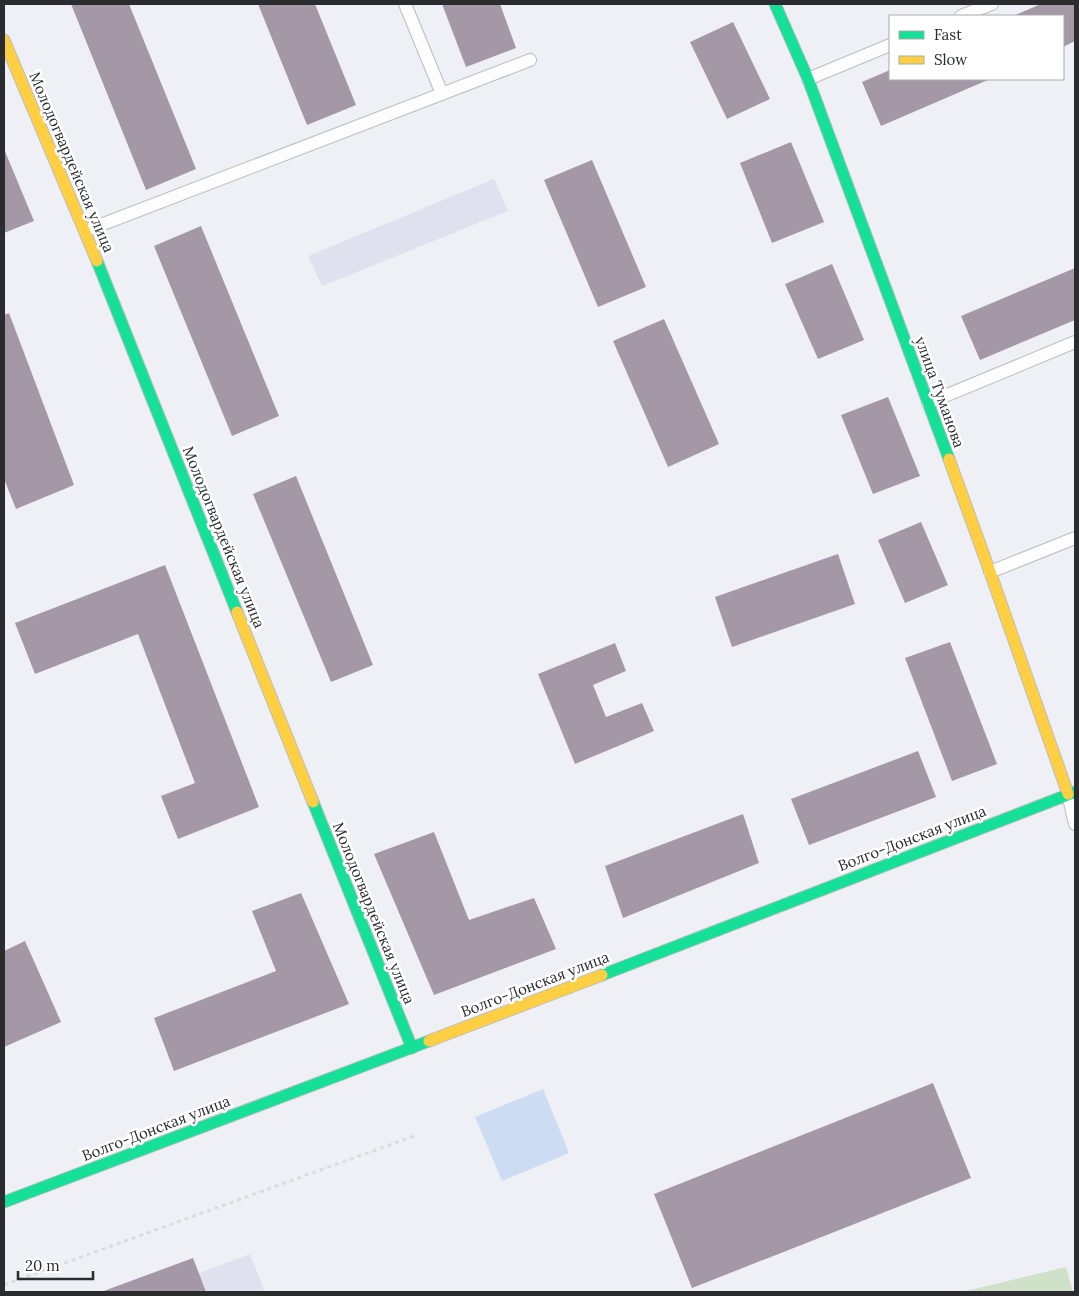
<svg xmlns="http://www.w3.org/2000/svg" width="1079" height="1296" font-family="Lora,serif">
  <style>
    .built { fill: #dfe2ee }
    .green { fill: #cfe1c8 }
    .water { fill: #ccdcf3 }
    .building { fill: #a598a6 }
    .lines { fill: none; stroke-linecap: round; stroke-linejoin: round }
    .lane-casing { stroke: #bcbdc1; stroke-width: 14 }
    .fast-casing { stroke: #bcbdc1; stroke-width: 13 }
    .slow-casing { stroke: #bcbdc1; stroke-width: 13 }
    .path { stroke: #dbdcdd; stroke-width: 3; stroke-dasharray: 4 4; stroke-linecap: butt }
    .lane { stroke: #fdfdfe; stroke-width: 12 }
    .fast { stroke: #16e098; stroke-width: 11 }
    .slow { stroke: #ffcf43; stroke-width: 11 }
    .labels { text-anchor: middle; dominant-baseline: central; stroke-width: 5; stroke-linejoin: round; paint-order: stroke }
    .street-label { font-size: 15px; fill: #2b2c30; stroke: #fff }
  </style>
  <rect width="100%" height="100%" fill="#eff0f6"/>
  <g class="built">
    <polygon points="494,179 508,211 322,286 308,256"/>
    <polygon points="250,1254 265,1292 149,1292"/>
  </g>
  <polygon class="green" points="1066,1267 1073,1292 962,1292"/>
  <polygon class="water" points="543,1089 569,1153 502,1181 475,1117"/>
  <g class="building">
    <polygon points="71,4 129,4 196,169 146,190"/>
    <polygon points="258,4 315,4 356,105 307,125"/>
    <polygon points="442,4 500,4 516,48 466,67"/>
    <polygon points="1041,4 1075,4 1075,41 1063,47 1063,16 1013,16"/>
    <polygon points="733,22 770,99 727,119 690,42"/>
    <polygon points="890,70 890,79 990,79 881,126 862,82"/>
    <polygon points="791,142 824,222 772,243 740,163"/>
    <polygon points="4,149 34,221 4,233"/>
    <polygon points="592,160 646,287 598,307 544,180"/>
    <polygon points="201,226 279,416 232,436 154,246"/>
    <polygon points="832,264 864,340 818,359 785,284"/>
    <polygon points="1075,268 1075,320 980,360 961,316"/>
    <polygon points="9,313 74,485 16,509 4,479 4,315"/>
    <polygon points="664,319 719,444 668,467 613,341"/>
    <polygon points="888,397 920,476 873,494 841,415"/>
    <polygon points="296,476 373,665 331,682 253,494"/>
    <polygon points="921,522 948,585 905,603 878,540"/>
    <polygon points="838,554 855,604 732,647 715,597"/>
    <polygon points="165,565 259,807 178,839 161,796 195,783 138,634 35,674 15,623"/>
    <polygon points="950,642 997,764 952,781 905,658"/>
    <polygon points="615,643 626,671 593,685 606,717 642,703 654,731 575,764 538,674"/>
    <polygon points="918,751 936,797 809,845 791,799"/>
    <polygon points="743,814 759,863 623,918 605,866"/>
    <polygon points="434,832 469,920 534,898 556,949 434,995 374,854"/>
    <polygon points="301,893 349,1004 174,1071 154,1018 276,971 252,911"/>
    <polygon points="25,941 61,1022 4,1047 4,951"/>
    <polygon points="933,1083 971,1178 692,1288 654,1194"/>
    <polygon points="193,1258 206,1292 101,1292"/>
  </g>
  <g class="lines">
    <defs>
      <g id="lane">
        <polyline points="405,4 442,94"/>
        <polyline points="961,16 992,4"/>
        <polyline points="808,79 890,45"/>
        <polyline points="85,231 530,60"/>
        <polyline points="928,403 1075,342"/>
        <polyline points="990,572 1075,538"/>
        <polyline points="1068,794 1075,824"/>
      </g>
      <g id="fast">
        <polyline points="775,4 808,79 949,459"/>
        <polyline points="97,261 237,612"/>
        <polyline points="313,802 412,1048"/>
        <polyline points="602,975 1075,792"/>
        <polyline points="4,1202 429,1041"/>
      </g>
      <g id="slow">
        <polyline points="4,40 97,261"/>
        <polyline points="949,459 990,572 1068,794"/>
        <polyline points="237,612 313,802"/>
        <polyline points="429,1041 602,975"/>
      </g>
    </defs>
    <use href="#lane" class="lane-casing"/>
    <use href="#fast" class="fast-casing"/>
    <use href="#slow" class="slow-casing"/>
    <polyline class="path" points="4,1285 414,1136"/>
    <use href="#lane" class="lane"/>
    <use href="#fast" class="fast"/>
    <use href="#slow" class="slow"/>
  </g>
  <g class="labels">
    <g class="street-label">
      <text transform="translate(72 162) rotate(67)">Молодогвардейская улица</text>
      <text transform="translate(940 392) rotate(70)">улица Туманова</text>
      <text transform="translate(224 537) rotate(68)">Молодогвардейская улица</text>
      <text transform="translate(912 838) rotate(-21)">Волго-Донская улица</text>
      <text transform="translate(374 913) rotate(68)">Молодогвардейская улица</text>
      <text transform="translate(535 984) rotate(-21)">Волго-Донская улица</text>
      <text transform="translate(156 1128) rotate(-21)">Волго-Донская улица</text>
    </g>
  </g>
  <rect width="1079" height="1296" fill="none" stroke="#2b2c30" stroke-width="10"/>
  <rect x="889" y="15" width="175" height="65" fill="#ffffff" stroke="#aaabac"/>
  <rect x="899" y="31" width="25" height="8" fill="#16e098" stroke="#aaabac"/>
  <text x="934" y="40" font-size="15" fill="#2b2c30">Fast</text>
  <rect x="899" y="56" width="25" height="8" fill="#ffcf43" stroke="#aaabac"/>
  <text x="934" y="65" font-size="15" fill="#2b2c30">Slow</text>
  <path d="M18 1271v8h75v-8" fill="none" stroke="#2b2c30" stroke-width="2.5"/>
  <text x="25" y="1271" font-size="15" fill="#2b2c30" stroke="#ffffff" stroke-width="4" paint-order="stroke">20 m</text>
</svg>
